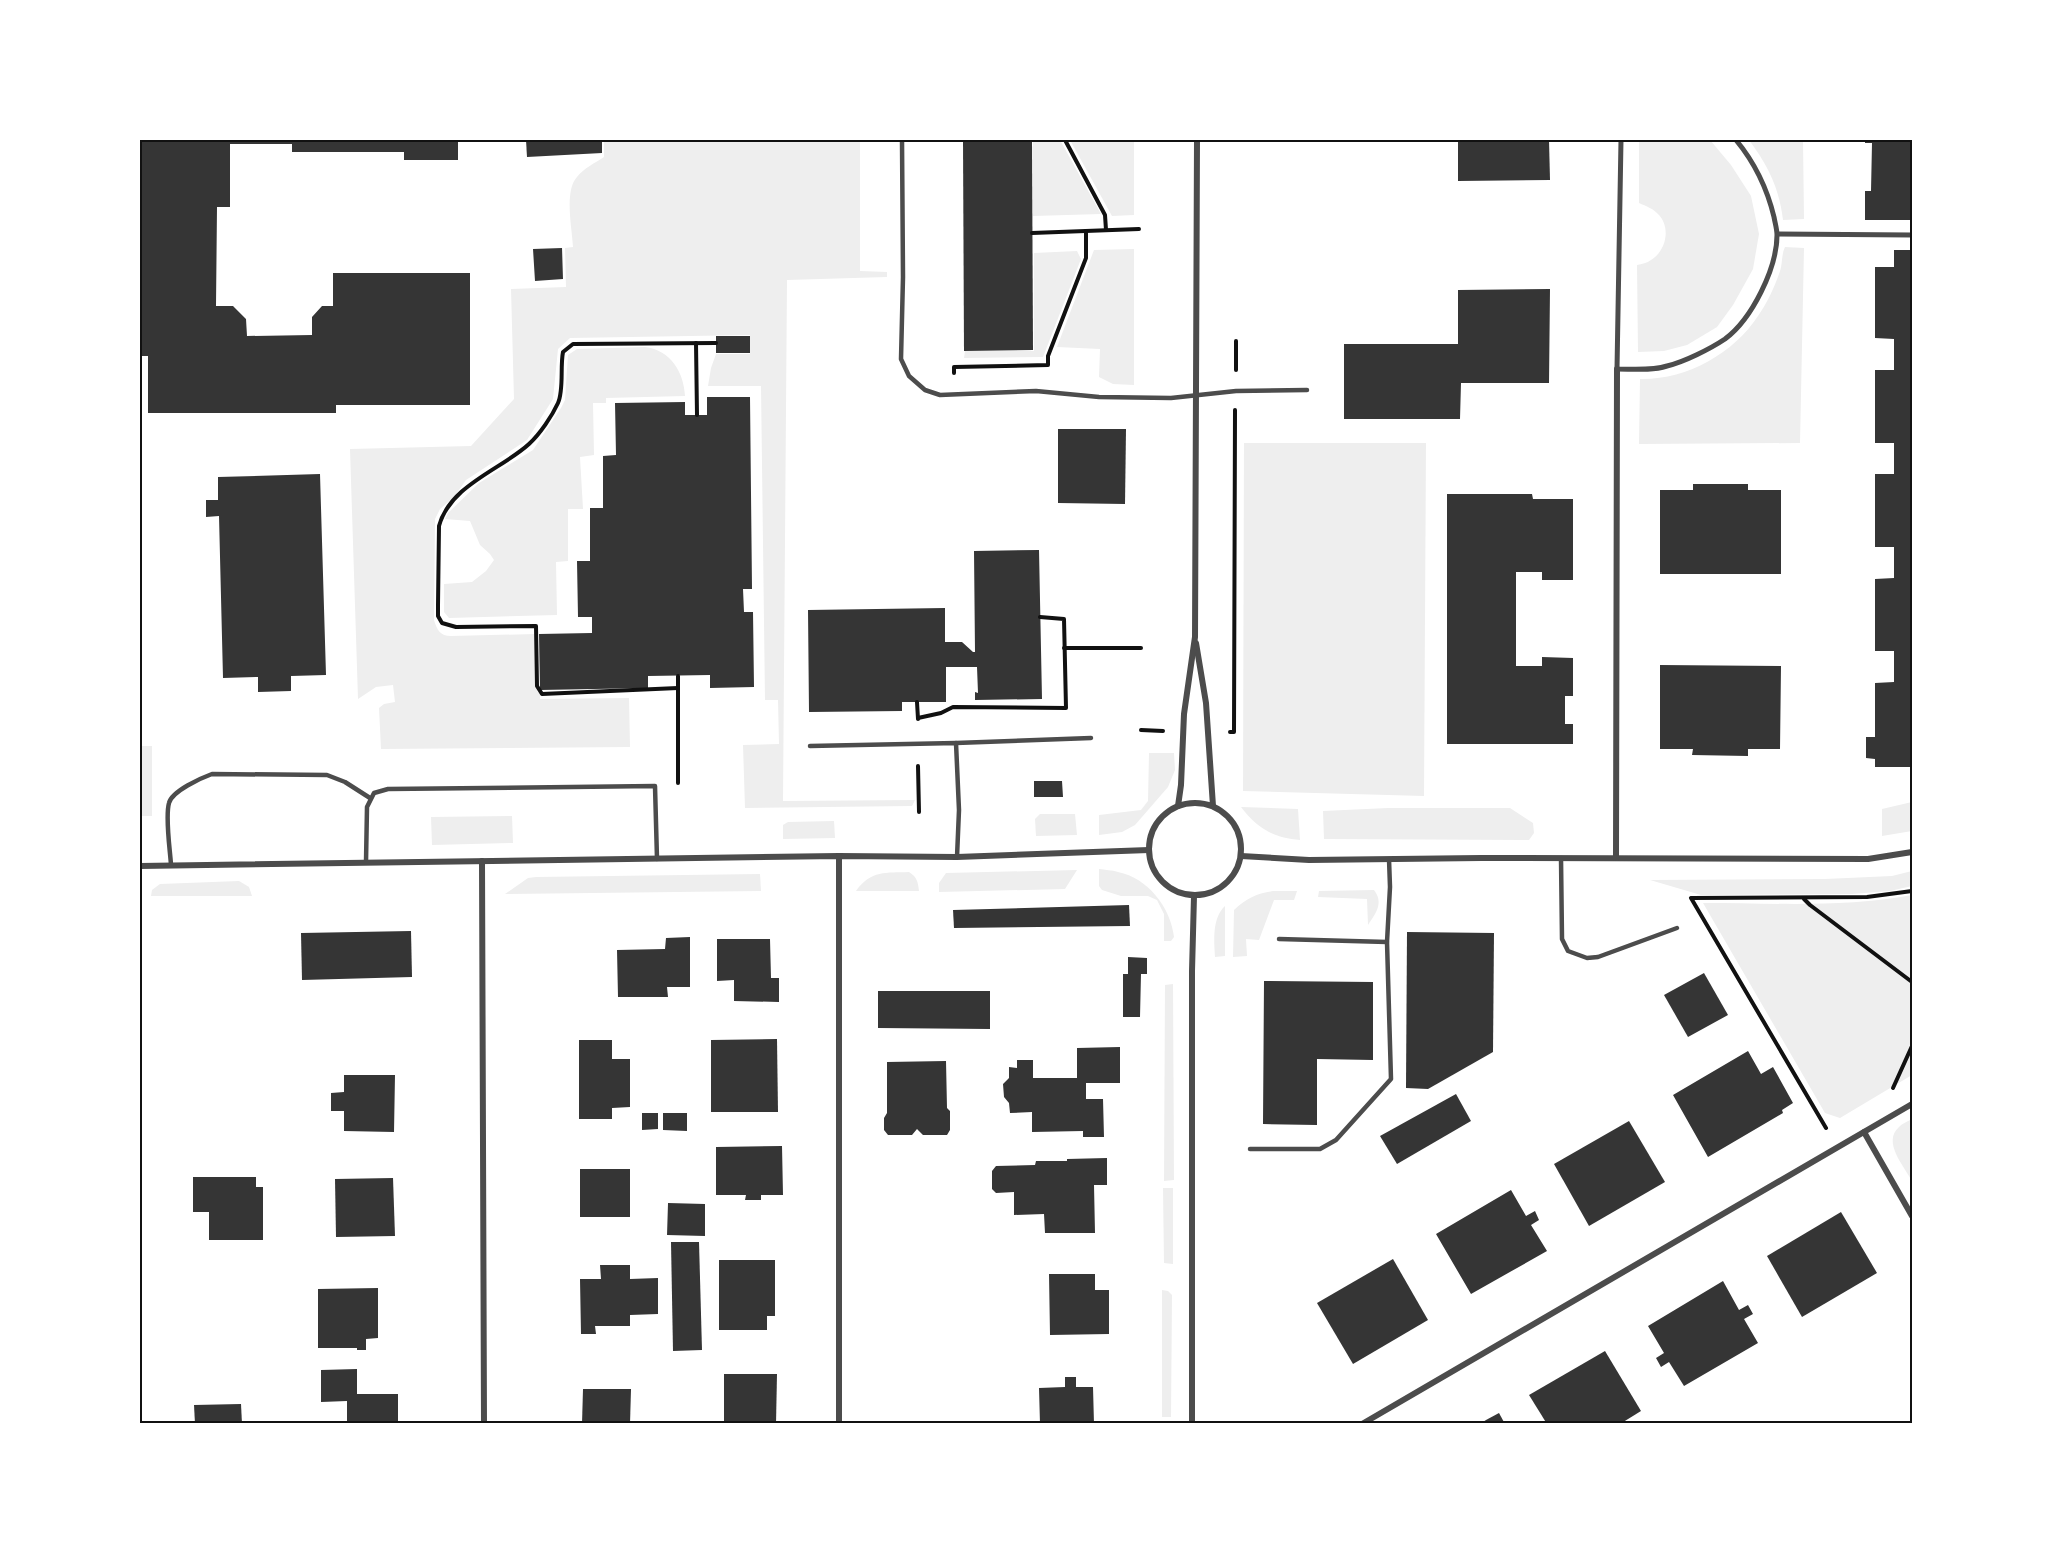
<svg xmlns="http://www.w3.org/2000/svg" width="2052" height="1563" font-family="'PT Sans',sans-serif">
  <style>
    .green { fill: #eee }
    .building { fill: #353535 }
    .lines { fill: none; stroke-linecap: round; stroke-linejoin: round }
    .path { stroke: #111; stroke-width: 4 }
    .service { stroke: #4c4c4c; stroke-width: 4.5 }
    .pedestrian { stroke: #4c4c4c; stroke-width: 5 }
    .minor { stroke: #4c4c4c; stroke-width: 6 }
    .neatline { fill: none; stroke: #111; stroke-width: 2 }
  </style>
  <rect width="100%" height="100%" fill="#fff"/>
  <g class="green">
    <path d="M604 140H860V271L887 272V277L787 280 783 801 915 800 912 806 745 808 743 745 779 744 778 700H765L761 386H708L711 368 716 354H750V335L570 338 558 349 553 399 527 440 466 480 454 497 440 509 435 519 434 620C437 630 440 636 451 636L535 634 536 687 540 691V699L629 698 630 747 381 749 379 708 384 704 395 702 393 685 376 687 358 699 350 449 471 446 514 399 511 289 566 287 565 248 573 247C572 228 564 191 577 177 584 168 595 163 604 157Z"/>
    <polygon points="1033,140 1060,140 1101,214 1033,216"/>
    <polygon points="1070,140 1134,140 1134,215 1112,216"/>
    <path d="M1639 140H1710L1731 165 1751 196 1759 234 1753 269 1733 305 1717 327 1687 345 1664 351 1638 352 1637 265C1642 264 1647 263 1651 260 1666 251 1671 228 1659 215 1654 209 1646 206 1639 203Z"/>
    <path d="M1749 140H1803L1804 219 1783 220C1779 187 1768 166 1749 140Z"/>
    <path d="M1785 247 1804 248 1800 443 1639 444 1640 379C1686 380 1733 354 1758 316 1767 303 1774 288 1779 274 1783 265 1781 255 1785 247Z"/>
    <polygon points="1134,249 1134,385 1113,384 1099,377 1100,349 1057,347 1094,250"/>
    <polygon points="1077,251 1081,259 1043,357 964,358 965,351 1034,351 1034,253"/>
    <path d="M645 347C671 350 684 373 685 396L606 398V403H593L594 455 580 457 583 509H568V561L556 562 557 615 449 618 444 612V584L472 582 486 571 494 560 490 554 480 545 470 521 445 519 448 513 479 483 533 450 561 408 565 400 568 355 577 349Z"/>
    <polygon points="1244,443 1426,443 1424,796 1243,791"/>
    <rect x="140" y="746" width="12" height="70"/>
    <polygon points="1149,753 1174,753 1175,770 1168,787 1135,825 1122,832 1099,835 1099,815 1141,810 1148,801"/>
    <polygon points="1912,802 1912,831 1882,836 1882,809"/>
    <path d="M1241 807 1298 809 1300 840C1273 838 1257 828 1241 807Z"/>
    <polygon points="1388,808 1510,808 1533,823 1534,833 1529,840 1324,839 1323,811"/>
    <polygon points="1040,814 1075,814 1077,835 1036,836 1035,819"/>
    <polygon points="512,816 513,843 432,845 431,817"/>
    <polygon points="834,821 835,838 783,839 783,825 788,822"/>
    <path d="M1099 869C1105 870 1112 870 1118 872 1148 878 1171 908 1174 937L1171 941H1164V914L1157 900 1148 896H1121L1102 890 1099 886Z"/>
    <polygon points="1077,870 1065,889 939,892 939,883 946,873"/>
    <polygon points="1912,871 1912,886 1890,891 1852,894 1701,895 1650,880 1825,879 1892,876"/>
    <path d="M909 872C917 877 918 882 919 891H856C871 870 886 873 909 872Z"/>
    <polygon points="760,874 761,891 505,894 528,878 536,877"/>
    <polygon points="239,881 249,887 252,896 151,896 152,890 160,884"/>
    <path d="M1374 890C1384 903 1376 913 1368 925L1367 899 1318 897 1319 891Z"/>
    <path d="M1273 891H1297L1294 900H1274L1259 940 1246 939 1247 956 1233 957 1234 910C1245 899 1257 893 1273 891Z"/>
    <path d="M1912 895V1075L1840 1118 1825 1113 1703 903C1773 903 1844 908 1912 895Z"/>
    <path d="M1225 906V956L1215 957C1214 940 1212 918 1225 906Z"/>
    <polygon points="1173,984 1174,1180 1164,1181 1165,985"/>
    <path d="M1912 1119V1125L1910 1127 1912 1133V1181C1904 1166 1882 1142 1899 1127 1903 1123 1909 1121 1912 1119Z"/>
    <polygon points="1163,1188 1173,1188 1173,1264 1164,1263"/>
    <polygon points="1162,1290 1168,1291 1172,1295 1171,1417 1162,1417"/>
  </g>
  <g class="building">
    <polygon points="140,140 458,140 458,160 404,160 404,152 292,152 292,144 230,144 230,207 217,207 216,306 233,306 246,319 247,336 312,335 312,317 322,306 333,306 333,273 470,273 470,405 336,405 336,413 148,413 148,356 140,356"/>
    <polygon points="526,140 602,140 602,153 527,157"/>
    <polygon points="963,140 1032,140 1033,350 964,351"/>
    <polygon points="1458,140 1549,140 1550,180 1458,181"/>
    <polygon points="1865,140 1912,140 1912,220 1865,220 1865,191 1871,191 1872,143 1865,143"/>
    <polygon points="562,248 563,279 535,281 533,249"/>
    <polygon points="1894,250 1912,250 1912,760 1910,760 1911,767 1875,767 1875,759 1866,758 1866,737 1875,737 1875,683 1894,682 1894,651 1875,651 1875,579 1894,578 1894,547 1875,547 1875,474 1894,474 1894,443 1875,443 1875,370 1894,370 1894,339 1875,338 1875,267 1894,267"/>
    <polygon points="1550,289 1549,383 1461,383 1460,419 1344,419 1344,344 1458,344 1458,290"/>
    <rect x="716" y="336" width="34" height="17"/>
    <polygon points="707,397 750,397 752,589 743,589 744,612 753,612 754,687 710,688 710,675 648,676 648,688 540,690 539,634 592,633 592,617 578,617 577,561 590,561 590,508 603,508 603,456 616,455 615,403 685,402 685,415 707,415"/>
    <polygon points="1058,429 1126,429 1125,504 1058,503"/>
    <polygon points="320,474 326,675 291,676 291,691 258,692 258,677 223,678 219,516 206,517 206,500 218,500 218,477"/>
    <polygon points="1693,484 1748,484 1748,490 1781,490 1781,574 1660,574 1660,490 1693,490"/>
    <polygon points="1447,494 1532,494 1533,499 1573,499 1573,580 1542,580 1542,572 1516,572 1516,666 1542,666 1542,657 1573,658 1573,696 1565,696 1565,724 1573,724 1573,744 1447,744"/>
    <polygon points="1039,550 1042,699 975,700 975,692 978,693 977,667 946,667 946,702 902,702 902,711 809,712 808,610 945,608 945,642 962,642 973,652 975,652 974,551"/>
    <polygon points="1660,665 1781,666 1780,749 1748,749 1748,756 1692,755 1693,749 1660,749"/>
    <polygon points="1034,781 1062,781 1063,797 1034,797"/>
    <polygon points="1129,905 1130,926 954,928 953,910"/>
    <polygon points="411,931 412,977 302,980 301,933"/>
    <polygon points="1407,932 1494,933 1493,1052 1428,1089 1406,1088"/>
    <polygon points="690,937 690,987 667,987 668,997 618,997 617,950 665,949 666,938"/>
    <polygon points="717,939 770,939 771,978 779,978 779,1002 734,1001 734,980 717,981"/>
    <polygon points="1128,957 1147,958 1147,974 1141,974 1140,1017 1123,1017 1123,974 1128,974"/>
    <polygon points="1704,973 1728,1015 1688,1037 1664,995"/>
    <polygon points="1264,981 1373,982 1373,1060 1317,1059 1317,1125 1263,1124"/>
    <polygon points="878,991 990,991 990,1029 878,1028"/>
    <polygon points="777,1039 778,1112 711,1112 711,1040"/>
    <polygon points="579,1040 612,1040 612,1059 630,1059 630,1107 612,1108 612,1119 579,1119"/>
    <polygon points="1120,1047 1120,1083 1086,1083 1086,1099 1103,1099 1104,1137 1083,1137 1083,1131 1032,1132 1032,1112 1010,1113 1009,1103 1004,1097 1003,1084 1009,1078 1009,1067 1017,1068 1017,1060 1033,1060 1033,1078 1077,1078 1077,1048"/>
    <polygon points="1748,1051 1761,1074 1773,1067 1793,1103 1782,1110 1783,1113 1708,1157 1673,1095"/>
    <polygon points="946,1061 947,1108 950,1111 950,1130 947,1135 923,1135 917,1129 912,1135 888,1135 884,1130 884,1118 887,1113 887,1062"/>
    <polygon points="344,1075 395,1075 394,1132 344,1131 344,1111 331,1111 331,1093 344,1092"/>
    <polygon points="1456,1094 1471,1121 1397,1164 1380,1136"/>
    <polygon points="642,1113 658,1113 658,1129 642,1130"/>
    <polygon points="663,1113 687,1113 687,1131 663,1130"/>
    <polygon points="1629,1121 1665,1182 1589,1226 1554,1164"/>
    <polygon points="782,1146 783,1195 761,1195 761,1200 745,1200 746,1195 716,1195 716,1147"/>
    <polygon points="1107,1158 1107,1185 1094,1185 1095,1233 1045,1233 1044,1214 1014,1215 1014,1192 996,1193 992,1189 992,1171 996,1166 1035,1165 1036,1161 1067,1161 1067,1159"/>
    <rect x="580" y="1169" width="50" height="48"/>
    <polygon points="193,1177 256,1177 256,1187 263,1187 263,1240 209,1240 209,1212 193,1212"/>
    <polygon points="393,1178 395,1236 336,1237 335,1179"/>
    <polygon points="1511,1190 1526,1216 1535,1211 1539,1220 1531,1225 1547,1251 1471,1294 1436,1234"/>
    <polygon points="668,1203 705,1204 705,1236 667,1235"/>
    <polygon points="1841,1212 1877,1273 1802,1317 1767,1256"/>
    <polygon points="671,1242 699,1242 702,1350 673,1351"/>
    <polygon points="1393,1259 1428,1320 1353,1364 1317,1303"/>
    <polygon points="719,1260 775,1260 775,1316 767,1316 767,1330 719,1330"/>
    <polygon points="600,1265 630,1265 630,1279 658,1278 658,1314 630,1315 630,1326 595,1326 596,1334 581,1334 580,1279 601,1279"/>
    <polygon points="1049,1274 1095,1274 1095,1290 1109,1290 1109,1334 1050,1335"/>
    <polygon points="1723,1281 1739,1310 1748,1305 1753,1314 1744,1319 1758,1343 1684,1386 1669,1362 1661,1367 1656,1358 1664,1353 1648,1326"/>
    <polygon points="378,1288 378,1338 366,1339 366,1350 357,1350 357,1348 318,1348 318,1289"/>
    <polygon points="1605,1351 1641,1411 1620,1424 1547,1424 1529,1395"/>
    <polygon points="357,1369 357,1394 398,1394 398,1424 347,1424 347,1401 321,1402 321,1370"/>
    <polygon points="724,1374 777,1374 776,1424 724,1424"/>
    <polygon points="1065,1377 1076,1377 1076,1387 1093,1387 1094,1424 1040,1424 1039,1388 1065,1387"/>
    <polygon points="583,1389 631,1389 630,1424 582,1424"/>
    <polygon points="241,1404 242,1424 195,1424 194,1405"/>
    <polygon points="1499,1413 1505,1424 1480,1424 1486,1420"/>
  </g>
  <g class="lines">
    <g class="path">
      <polyline points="1065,140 1105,215 1106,230"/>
      <polyline points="1032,233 1139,229"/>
      <polyline points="1236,341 1236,370"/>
      <polyline points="696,343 697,415"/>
      <polyline points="954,373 954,367 1048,365 1048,356 1086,258 1086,231"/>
      <polyline points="1064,648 1141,648"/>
      <polyline points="678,676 678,783"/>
      <path d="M678 688 542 694 537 686 536 626 456 627 442 623 438 616V605L439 526C450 485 502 469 529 444 540 434 552 416 558 403 564 390 560 367 563 352L573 344 716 343"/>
      <polyline points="917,702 918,719"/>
      <polyline points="918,718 941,713 953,707 1066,708 1064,619 1040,617"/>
      <polyline points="1141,730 1163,731"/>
      <polyline points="1230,732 1234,732 1235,410"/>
      <polyline points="918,766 919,812"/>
      <polyline points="1691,898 1826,1128"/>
      <polyline points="1692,898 1867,897 1912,891"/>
      <polyline points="1804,899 1810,905 1912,982"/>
      <polyline points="1893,1088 1912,1046"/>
    </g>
    <g class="service">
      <polyline points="902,140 903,277 901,359 909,376 925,390 940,395 1036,391 1099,397 1171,398 1236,391 1307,390"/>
      <polyline points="956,743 1091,738"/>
      <polyline points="810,746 956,743 959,810 957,857"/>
      <polyline points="1561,858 1562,939 1568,951 1587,958 1598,957 1677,928"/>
      <polyline points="366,862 367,807 374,793 388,789 655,786 657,859"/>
      <path d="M171 865C170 849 165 817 169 803 172 791 201 778 212 774L327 775 345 782 370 798"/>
      <polyline points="1279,939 1387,942 1390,887 1389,859"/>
      <polyline points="1250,1149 1320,1149 1336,1140 1391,1079 1387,942"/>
    </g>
    <g class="pedestrian">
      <path d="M1621 140 1617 369C1633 369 1651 371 1667 366 1684 362 1710 349 1725 339 1752 319 1777 268 1777 235 1777 229 1775 223 1774 217 1767 188 1755 163 1736 140"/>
      <polyline points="1778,234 1912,235"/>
    </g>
    <g class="minor">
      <polyline points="1196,643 1206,703 1213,806"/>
      <circle cx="1195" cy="849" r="46"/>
      <polyline points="1178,806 1181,785 1184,714 1195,637 1197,140"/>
      <polyline points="1241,856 1309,860 1481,858 1868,859 1912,852"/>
      <polyline points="1616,858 1617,369"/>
      <polyline points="482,861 484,1424"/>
      <polyline points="140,866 839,856 957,857 1149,850"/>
      <polyline points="1864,1132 1912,1216"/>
      <polyline points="839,1424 839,856"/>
      <polyline points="1192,1424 1192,971 1194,896"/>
      <polyline points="1362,1424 1912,1104"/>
    </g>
  </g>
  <rect width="2052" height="1563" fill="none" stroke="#ffffff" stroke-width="282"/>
  <rect x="141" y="141" width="1770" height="1281" class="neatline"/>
</svg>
